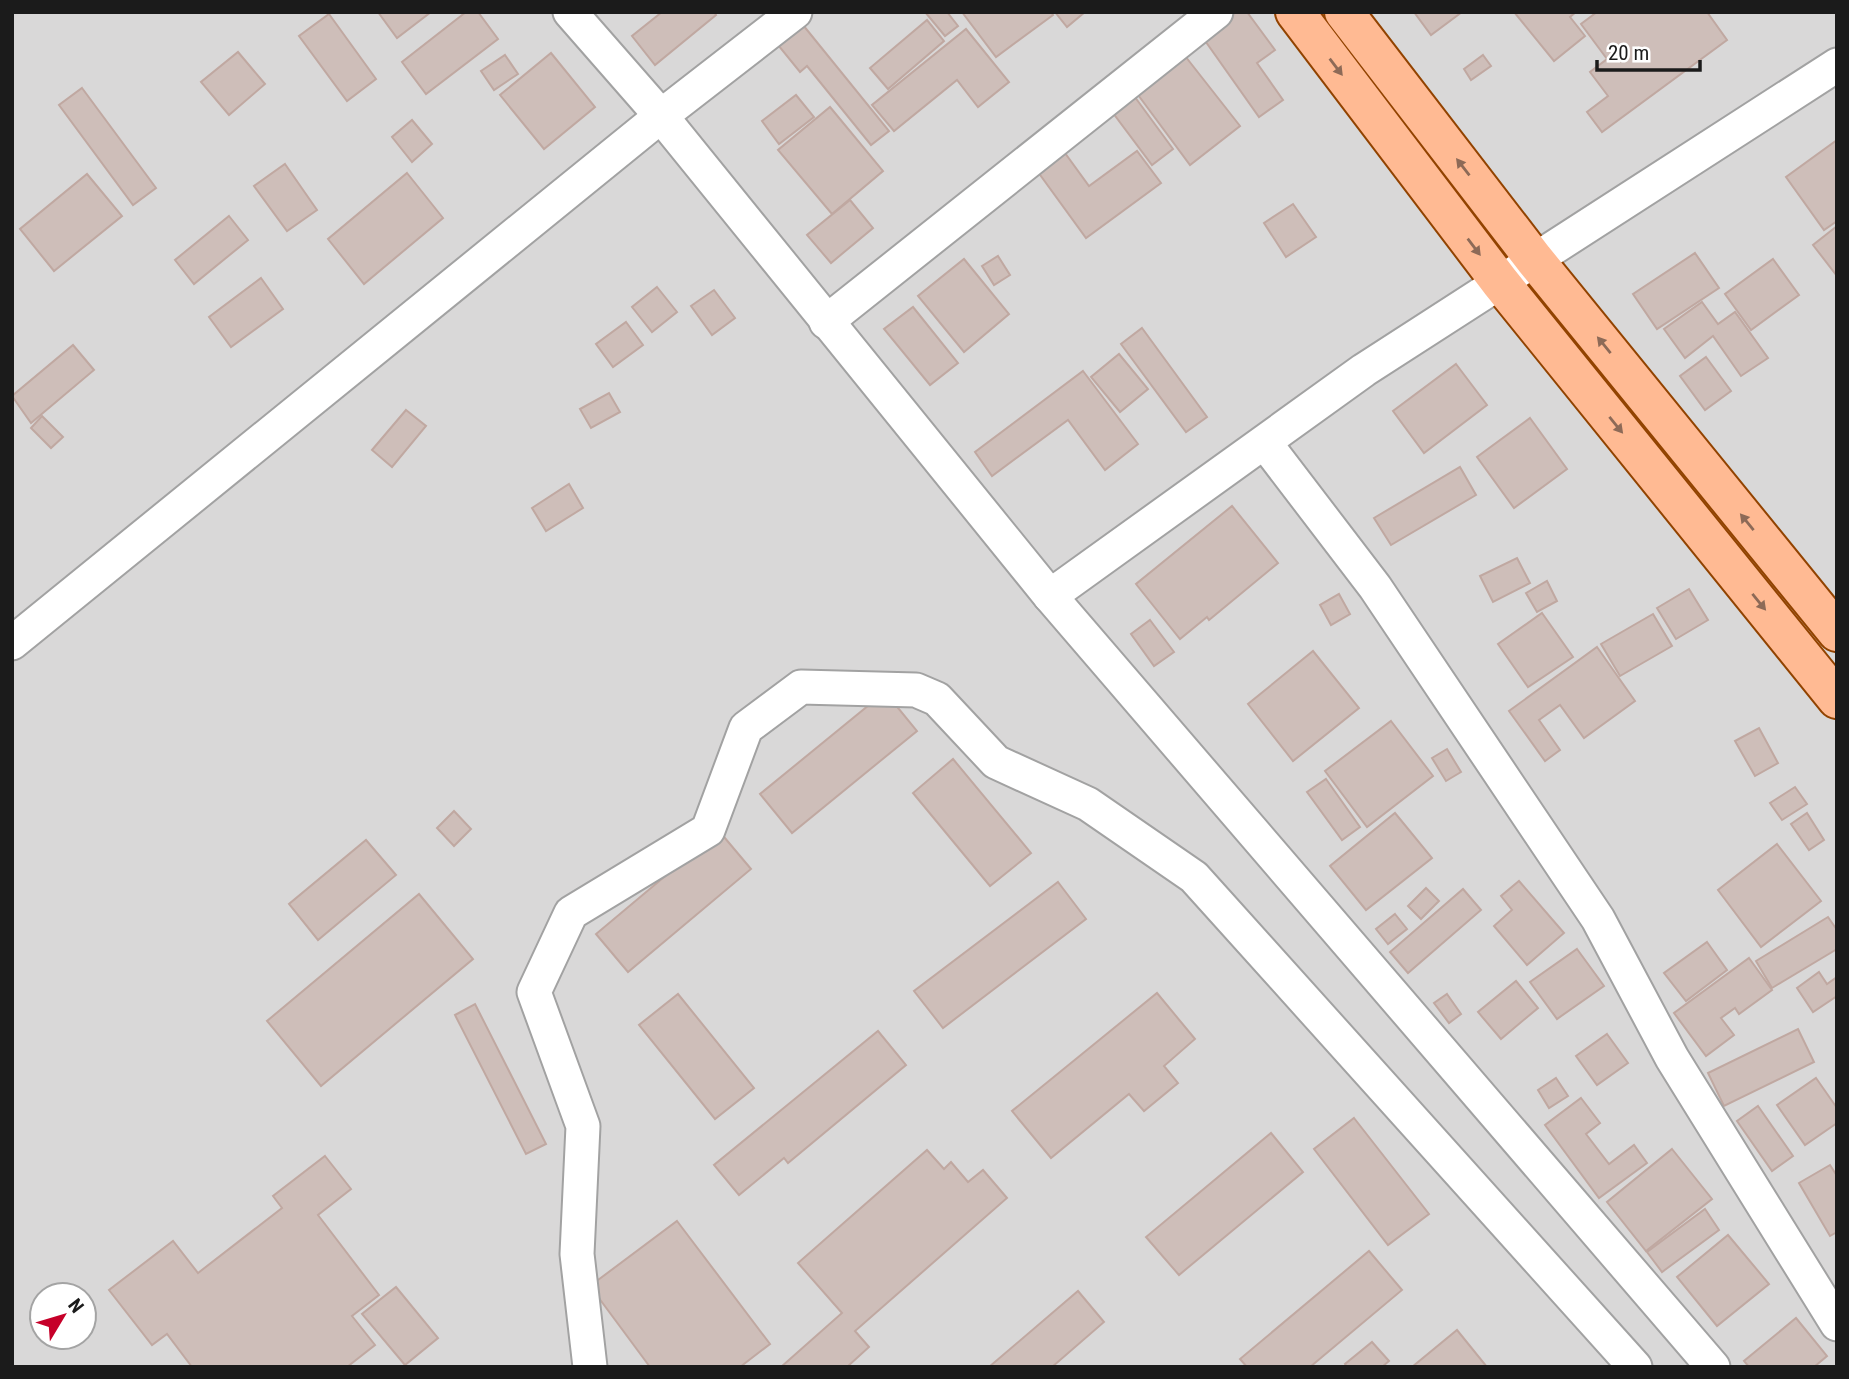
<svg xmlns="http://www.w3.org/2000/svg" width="1849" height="1379" font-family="'Roboto Condensed',sans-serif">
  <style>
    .residential { fill: #d9d8d8; fill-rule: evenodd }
    .building { fill: #cebeb9; stroke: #c0a8a1; stroke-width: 2 }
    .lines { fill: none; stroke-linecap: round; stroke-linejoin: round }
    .minor-casing { stroke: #a2a2a2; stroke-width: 37 }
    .major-casing { stroke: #924300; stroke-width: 42 }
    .minor { stroke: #fff; stroke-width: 33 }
    .major { stroke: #ffba93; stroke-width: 38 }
    .oneway { fill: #8d6a57 }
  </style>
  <rect width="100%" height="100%" fill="#eee6e0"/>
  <path class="residential" d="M12 12H1837V1367H12ZM42 1295H84V1337H42Z"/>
  <g class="building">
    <polygon points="378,12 431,12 397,38"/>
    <polygon points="466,12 478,12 498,39 426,94 402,62"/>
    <polygon points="662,12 714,12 716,15 655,65 632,36"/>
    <polygon points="925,12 947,12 958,26 945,36"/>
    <polygon points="962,12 1051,12 1053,15 996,57"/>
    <polygon points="1055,12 1085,12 1067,27"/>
    <polygon points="1233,12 1247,12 1275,50 1257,63 1283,100 1259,117 1201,35"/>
    <polygon points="1414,12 1462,12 1431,35"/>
    <polygon points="1514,12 1576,12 1570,17 1585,36 1554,61"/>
    <polygon points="1597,12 1707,12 1727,40 1602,132 1587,112 1608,96 1590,72 1607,59 1581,24"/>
    <polygon points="329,14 376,79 347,101 299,36"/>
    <polygon points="927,20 944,41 888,89 870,68"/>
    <polygon points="803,25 889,131 871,145 807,66 800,72 778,45"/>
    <polygon points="966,29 1009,82 978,107 957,80 894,131 872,105"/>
    <polygon points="1178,47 1240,126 1190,165 1130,84"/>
    <polygon points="238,52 265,84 229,115 201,82"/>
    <polygon points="551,53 595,107 544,149 500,95"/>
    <polygon points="505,55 518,74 494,90 481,71"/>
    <polygon points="1483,55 1491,66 1471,80 1464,69"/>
    <polygon points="82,88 156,188 133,205 59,105"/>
    <polygon points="1129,89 1173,149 1152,165 1107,105"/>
    <polygon points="796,95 814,117 779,144 762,121"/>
    <polygon points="830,107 883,171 832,214 778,150"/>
    <polygon points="412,120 432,144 412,162 392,137"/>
    <polygon points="1837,140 1837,221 1824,230 1786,177"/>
    <polygon points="1057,142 1089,186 1137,151 1161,183 1086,238 1030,161"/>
    <polygon points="285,164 317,210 287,231 254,186"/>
    <polygon points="407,173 443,218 364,284 328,239"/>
    <polygon points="87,174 122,216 54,271 20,229"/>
    <polygon points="850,200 873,228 831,263 807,235"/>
    <polygon points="1293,204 1316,237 1286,257 1264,223"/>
    <polygon points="229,216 248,240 194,284 175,260"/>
    <polygon points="1837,226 1837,276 1813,245"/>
    <polygon points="1695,253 1719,288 1657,329 1633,294"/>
    <polygon points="998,256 1010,275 994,285 982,266"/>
    <polygon points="964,259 1009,314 964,352 918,296"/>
    <polygon points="1773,259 1799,295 1751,330 1725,294"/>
    <polygon points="261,278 283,309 231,347 209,317"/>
    <polygon points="657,287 677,312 652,332 632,307"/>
    <polygon points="714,290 735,318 712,335 691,306"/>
    <polygon points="1702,302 1718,324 1735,312 1768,358 1741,376 1713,336 1685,358 1664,329"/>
    <polygon points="913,307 958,363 930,385 884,329"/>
    <polygon points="626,322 643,345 613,367 596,344"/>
    <polygon points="1142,328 1207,417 1186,432 1121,344"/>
    <polygon points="73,345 94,370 31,423 12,396"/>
    <polygon points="1119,354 1148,389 1120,412 1091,377"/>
    <polygon points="1706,357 1731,391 1705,410 1680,376"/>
    <polygon points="1456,364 1487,405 1424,453 1393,411"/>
    <polygon points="1083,371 1138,444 1105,470 1068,420 992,476 975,452"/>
    <polygon points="609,393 620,412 591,428 580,409"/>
    <polygon points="406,410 426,426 392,467 372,450"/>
    <polygon points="42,416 63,437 51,448 31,428"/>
    <polygon points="1530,418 1567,469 1514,508 1477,457"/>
    <polygon points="1460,467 1476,495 1391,545 1374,518"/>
    <polygon points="569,484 583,508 546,531 532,508"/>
    <polygon points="1232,506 1278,563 1209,620 1207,617 1180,639 1136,584"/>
    <polygon points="1517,558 1530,583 1493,602 1480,576"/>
    <polygon points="1547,581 1557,601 1537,612 1526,593"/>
    <polygon points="1689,589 1708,620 1676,639 1657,608"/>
    <polygon points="1339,594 1350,614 1331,625 1320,605"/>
    <polygon points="1542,613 1573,657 1528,687 1498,644"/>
    <polygon points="1653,614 1672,646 1620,676 1601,644"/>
    <polygon points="1150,620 1174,652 1154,666 1131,634"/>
    <polygon points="1597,647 1635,701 1584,738 1560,705 1539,720 1560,750 1545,761 1509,711"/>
    <polygon points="1313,651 1359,708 1293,761 1248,704"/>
    <polygon points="885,692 917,731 792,833 760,794"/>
    <polygon points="1391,721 1433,776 1367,827 1325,771"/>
    <polygon points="1759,728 1778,763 1755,776 1735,741"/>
    <polygon points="1447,749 1461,772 1446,781 1432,758"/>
    <polygon points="953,759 1031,853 990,886 913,793"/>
    <polygon points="1326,779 1360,827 1342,840 1307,792"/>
    <polygon points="1795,787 1807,804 1782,820 1770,803"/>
    <polygon points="454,811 471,829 454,846 437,828"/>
    <polygon points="1395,813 1432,858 1366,910 1330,866"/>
    <polygon points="1807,813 1824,840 1809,850 1791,824"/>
    <polygon points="719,831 751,869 628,972 596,934"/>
    <polygon points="366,840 396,875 318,940 289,904"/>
    <polygon points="1777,844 1821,901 1761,947 1718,890"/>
    <polygon points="1519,881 1564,933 1527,965 1494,926 1512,910 1501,896"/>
    <polygon points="1058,882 1086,919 943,1028 914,991"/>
    <polygon points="1426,888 1439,901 1421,919 1408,906"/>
    <polygon points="1463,889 1481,910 1408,973 1390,952"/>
    <polygon points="419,894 473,959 321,1086 267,1021"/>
    <polygon points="1395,914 1407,929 1388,944 1376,929"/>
    <polygon points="1828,917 1837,930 1837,949 1772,988 1756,961"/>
    <polygon points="1707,942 1727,970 1686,1001 1664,973"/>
    <polygon points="1577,949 1604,986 1557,1019 1530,982"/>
    <polygon points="1749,958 1772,990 1739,1014 1735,1008 1721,1018 1734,1035 1706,1056 1674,1013"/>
    <polygon points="1819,972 1827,984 1837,977 1837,996 1813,1012 1797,988"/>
    <polygon points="1516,981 1538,1008 1501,1039 1478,1012"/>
    <polygon points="1157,993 1195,1039 1164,1066 1178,1083 1144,1111 1129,1094 1051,1158 1012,1111"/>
    <polygon points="678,994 754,1088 715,1119 639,1025"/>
    <polygon points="1447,994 1461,1014 1449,1023 1434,1003"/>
    <polygon points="475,1004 546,1144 526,1154 455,1015"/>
    <polygon points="1798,1029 1814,1062 1724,1106 1708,1073"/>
    <polygon points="878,1031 906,1065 788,1163 784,1158 739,1195 714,1165"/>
    <polygon points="1607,1034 1628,1063 1597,1085 1576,1056"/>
    <polygon points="1556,1078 1568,1096 1549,1108 1538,1090"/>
    <polygon points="1816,1078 1837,1108 1837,1123 1805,1145 1777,1105"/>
    <polygon points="1581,1098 1600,1123 1586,1134 1609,1164 1634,1145 1647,1163 1599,1198 1545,1125"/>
    <polygon points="1758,1106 1793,1156 1772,1171 1737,1121"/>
    <polygon points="1354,1118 1429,1214 1388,1245 1314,1149"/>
    <polygon points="1271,1133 1303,1172 1179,1275 1146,1237"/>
    <polygon points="1672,1149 1712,1199 1646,1251 1607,1202"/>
    <polygon points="927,1150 944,1169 951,1162 968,1182 983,1170 1007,1198 855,1331 869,1347 847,1367 781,1367 842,1313 798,1263"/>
    <polygon points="325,1156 351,1189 318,1215 379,1295 352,1316 375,1345 347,1367 192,1367 167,1334 152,1345 109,1290 173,1241 198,1273 282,1208 273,1196"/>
    <polygon points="1830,1165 1837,1176 1837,1232 1830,1236 1799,1183"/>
    <polygon points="1705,1209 1719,1230 1662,1272 1647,1252"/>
    <polygon points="677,1221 770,1344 740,1367 650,1367 590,1286"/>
    <polygon points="1728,1235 1769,1284 1717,1326 1677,1277"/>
    <polygon points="1369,1251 1402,1290 1310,1367 1247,1367 1240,1359"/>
    <polygon points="396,1287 438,1338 405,1365 362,1314"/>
    <polygon points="1078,1291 1104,1322 1052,1367 989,1367"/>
    <polygon points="1796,1318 1827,1356 1814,1367 1749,1367 1744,1361"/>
    <polygon points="1457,1330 1487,1367 1412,1367"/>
    <polygon points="1372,1342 1389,1361 1382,1367 1347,1367 1345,1364"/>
  </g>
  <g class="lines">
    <defs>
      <g id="minor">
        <polyline points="570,12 661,116 1050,596 1713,1367"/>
        <polyline points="826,322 1216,12"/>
        <polyline points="1265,443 1375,587 1598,919 1672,1058 1837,1324"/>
        <polyline points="1050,596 1364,370 1837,65"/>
        <polyline points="12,643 661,116 795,12"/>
        <polyline points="590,1367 577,1254 583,1126 534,992 571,913 708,830 746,728 801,687 916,690 937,699 996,762 1088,804 1194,877 1635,1367"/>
      </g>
      <g id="major">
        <polyline points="1295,12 1500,282 1837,699"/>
        <polyline points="1344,12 1534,259 1837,632"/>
      </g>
    </defs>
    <use href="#minor" class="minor-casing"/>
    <use href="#major" class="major-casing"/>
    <use href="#minor" class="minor"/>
    <use href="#major" class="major"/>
  </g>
  <defs><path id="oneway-solid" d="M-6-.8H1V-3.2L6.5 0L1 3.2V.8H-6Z" transform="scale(1.75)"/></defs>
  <g class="oneway">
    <use href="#oneway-solid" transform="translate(1336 67) rotate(53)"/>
    <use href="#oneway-solid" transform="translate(1463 167) rotate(-128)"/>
    <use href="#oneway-solid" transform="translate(1474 247) rotate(53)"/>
    <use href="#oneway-solid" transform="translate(1604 345) rotate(-129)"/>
    <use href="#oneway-solid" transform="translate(1616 425) rotate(51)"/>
    <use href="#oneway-solid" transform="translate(1747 522) rotate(-129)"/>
    <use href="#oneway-solid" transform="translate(1759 602) rotate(51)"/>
  </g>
  <rect width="1849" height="1379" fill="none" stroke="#1b1b1b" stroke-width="28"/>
  <g transform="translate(63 1316) rotate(52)"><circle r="33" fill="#ffffff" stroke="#a4a4a4" stroke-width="2"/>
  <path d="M0-5L12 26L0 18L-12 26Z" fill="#c60029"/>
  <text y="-10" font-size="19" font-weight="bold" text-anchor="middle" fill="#1b1b1b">N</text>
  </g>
  <path d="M1597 60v10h103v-10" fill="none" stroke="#1b1b1b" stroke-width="3.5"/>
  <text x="1608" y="60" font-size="21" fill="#1b1b1b" stroke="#ffffff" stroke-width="5" paint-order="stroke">20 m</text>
</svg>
